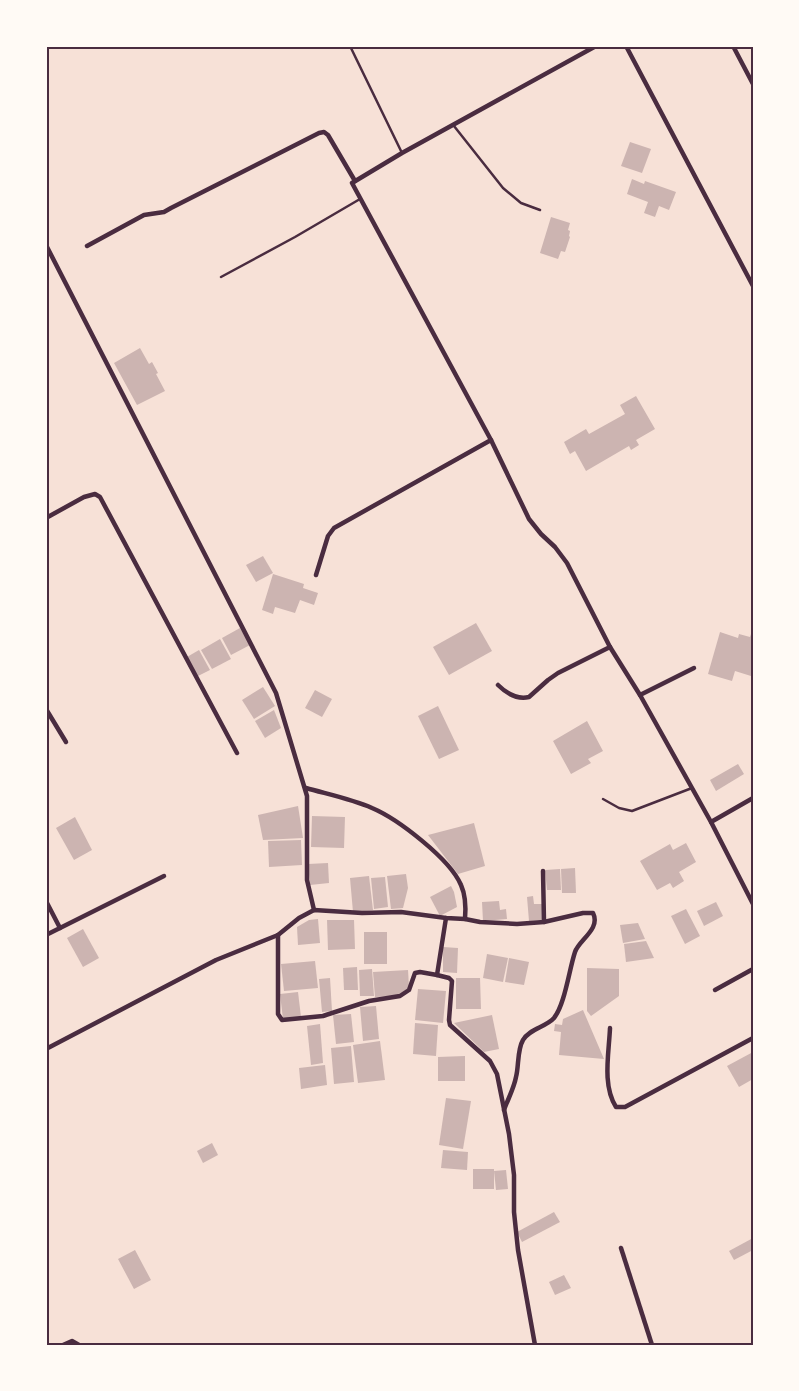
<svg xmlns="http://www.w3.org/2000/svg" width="799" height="1391" font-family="'Varela Round',sans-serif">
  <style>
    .building { fill: #ccb4b1 }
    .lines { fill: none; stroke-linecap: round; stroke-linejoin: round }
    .service { stroke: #4a2c40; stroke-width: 2.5 }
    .minor { stroke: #4a2c40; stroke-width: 4.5 }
    .neatline { fill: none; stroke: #4a2c40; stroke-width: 2 }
  </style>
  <rect width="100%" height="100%" fill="#f7e1d7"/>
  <g class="building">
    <polygon points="630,142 651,149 642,173 621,166"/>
    <polygon points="632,179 644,184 645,181 676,192 669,210 659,206 655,217 644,213 648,202 627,194"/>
    <polygon points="551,217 570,223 568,230 570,231 569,236 570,237 565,252 561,251 558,259 540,253"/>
    <polygon points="140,348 149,364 152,362 158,373 156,374 165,391 137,405 114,363"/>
    <polygon points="636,396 655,429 636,440 639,445 631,450 629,446 586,471 575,451 570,454 564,442 586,429 589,434 625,414 620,405"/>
    <polygon points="263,556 273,573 256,582 246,565"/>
    <polygon points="273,574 304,584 303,588 318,593 314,605 300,600 295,613 275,607 273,614 262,610"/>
    <polygon points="476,623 492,651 449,675 433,647"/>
    <polygon points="240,628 250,645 231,655 222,638"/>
    <polygon points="720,632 738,638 739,634 750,637 751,634 753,635 753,669 751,676 735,671 732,681 708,674"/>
    <polygon points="220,639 231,659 212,669 201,650"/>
    <polygon points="199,650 210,670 198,676 187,657"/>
    <polygon points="263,687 275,706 254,719 242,700"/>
    <polygon points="315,690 332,699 322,717 305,708"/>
    <polygon points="438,706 459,750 439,759 418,716"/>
    <polygon points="274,710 281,728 265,738 255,721"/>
    <polygon points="587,721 603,751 588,759 591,763 571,774 553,741"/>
    <polygon points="738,764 744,774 716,791 710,780"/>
    <polygon points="298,806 303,838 263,840 258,815"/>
    <polygon points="312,816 345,817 344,848 311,847"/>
    <polygon points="75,817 92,850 74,860 56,828"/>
    <polygon points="474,823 485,866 458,874 428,835"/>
    <polygon points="301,840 302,865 269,867 268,841"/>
    <polygon points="686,843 696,862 679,872 684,881 673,888 670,883 657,890 640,861 670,844 673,850"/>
    <polygon points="328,863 329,883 310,885 308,864"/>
    <polygon points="575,868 576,893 562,893 561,869"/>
    <polygon points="560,869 561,890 547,890 545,870"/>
    <polygon points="406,874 408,888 403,908 391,909 387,876"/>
    <polygon points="369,876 373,910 353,912 350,878"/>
    <polygon points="385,877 388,907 374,909 371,878"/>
    <polygon points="451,886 454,892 457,907 440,916 430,897"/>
    <polygon points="533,896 534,904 542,904 543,920 529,921 527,897"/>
    <polygon points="499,901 500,910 506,909 507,919 483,921 482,902"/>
    <polygon points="716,902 723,916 704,926 697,911"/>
    <polygon points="686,909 700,936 685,944 671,916"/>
    <polygon points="318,919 320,943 298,945 297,927 309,920"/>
    <polygon points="327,920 354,920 355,949 328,950"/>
    <polygon points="638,923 645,939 623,943 620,925"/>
    <polygon points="83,929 99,958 83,967 67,938"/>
    <rect x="364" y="932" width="23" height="32"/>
    <polygon points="646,941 654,958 626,962 624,944"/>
    <polygon points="443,947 458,948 457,973 443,972"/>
    <polygon points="487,954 508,958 503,982 483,978"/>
    <polygon points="509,958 529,962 524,985 505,982"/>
    <polygon points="315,961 318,988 284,991 281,964"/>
    <polygon points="357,967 358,990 344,990 343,968"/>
    <polygon points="587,968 619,969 619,996 591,1016 587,1011"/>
    <polygon points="372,969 374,996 360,996 359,970"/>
    <polygon points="408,970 409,987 400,996 375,997 373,972"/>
    <polygon points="330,978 332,1011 322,1012 319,979"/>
    <polygon points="456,978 480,978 481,1009 456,1009"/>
    <polygon points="418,989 446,991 443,1023 415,1020"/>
    <polygon points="298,992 301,1017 283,1019 280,994"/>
    <polygon points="376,1006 379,1039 363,1041 360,1007"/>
    <polygon points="583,1010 604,1059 559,1055 561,1032 554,1031 555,1024 562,1025 563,1019"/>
    <polygon points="351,1014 354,1042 336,1044 333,1015"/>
    <polygon points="492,1015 499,1049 484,1052 454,1023"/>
    <polygon points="415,1023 438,1025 436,1056 413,1054"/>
    <polygon points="320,1024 323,1063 311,1065 307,1026"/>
    <polygon points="380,1041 385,1080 358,1083 353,1045"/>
    <polygon points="351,1046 354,1082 334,1084 331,1048"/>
    <polygon points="753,1052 753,1079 739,1087 727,1066"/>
    <polygon points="465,1056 465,1081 438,1081 438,1057"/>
    <polygon points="325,1065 327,1085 301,1089 299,1068"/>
    <polygon points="446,1098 471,1101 463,1149 439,1145"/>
    <polygon points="212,1143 218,1155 203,1163 197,1151"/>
    <polygon points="443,1150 468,1152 467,1170 441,1168"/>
    <rect x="473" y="1169" width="21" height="20"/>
    <polygon points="506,1170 508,1189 496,1190 494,1171"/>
    <polygon points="554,1212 560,1222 522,1242 517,1232"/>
    <polygon points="753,1238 753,1250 734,1260 729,1251"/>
    <polygon points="135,1250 151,1280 134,1289 118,1259"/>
    <polygon points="564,1275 571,1288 555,1295 549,1282"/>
  </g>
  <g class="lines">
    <g class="service">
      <polyline points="350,46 402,153"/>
      <polyline points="454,126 503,188 521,203 540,210"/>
      <polyline points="221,277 295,237 360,199"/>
      <polyline points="603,799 619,808 632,811 692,788"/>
    </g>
    <g class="minor">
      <polyline points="596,46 402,153 352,183 491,440 529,519 541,534 555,547 567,563 610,647 640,695 711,822 753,904"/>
      <polyline points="626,46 753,286"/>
      <polyline points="733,46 753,84"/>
      <polyline points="46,245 276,693 307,796 307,880 314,910"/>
      <polyline points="87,246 144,215 164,212 171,208 319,133 324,132 328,135 355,181"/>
      <polyline points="46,518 84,497 95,494 100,497 237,753"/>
      <polyline points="316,575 328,536 334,528 491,440"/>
      <path d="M498 685C506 693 516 700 529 697L548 680 558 673 610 647"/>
      <polyline points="640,695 694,668"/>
      <polyline points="46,709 66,742"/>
      <path d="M306 788C327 794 352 799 372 808 398 819 450 859 461 885 466 896 466 907 465 919"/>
      <polyline points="711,822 753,798"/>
      <polyline points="543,871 544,922"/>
      <polyline points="46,901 60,928"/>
      <polyline points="446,918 437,975 449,978 452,981 449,1020 450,1025 490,1061 497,1074 509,1134 514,1175 514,1212 518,1250 535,1345"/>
      <polyline points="46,935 164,876"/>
      <polyline points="278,935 278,1014 282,1020 323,1016 369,1001 400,996 409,990 415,973 420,972 437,975"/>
      <polyline points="715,990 753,969"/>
      <path d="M610 1028C609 1053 602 1085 616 1107H625L753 1038"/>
      <path d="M46 1049 216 960 278 935 299 918 314 910 362 913 401 912 446 918 465 919 480 922 517 924 544 922 583 913H593C601 929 579 940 575 952 569 970 565 1004 554 1018 546 1027 529 1029 523 1040 517 1050 519 1066 516 1077 514 1088 508 1099 504 1110"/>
      <polyline points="621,1248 652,1345"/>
      <polyline points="63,1345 72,1341 79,1345"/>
    </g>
  </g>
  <rect width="799" height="1391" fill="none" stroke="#fffaf5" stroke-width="95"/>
  <rect x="48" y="48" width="704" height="1296" class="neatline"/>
</svg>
